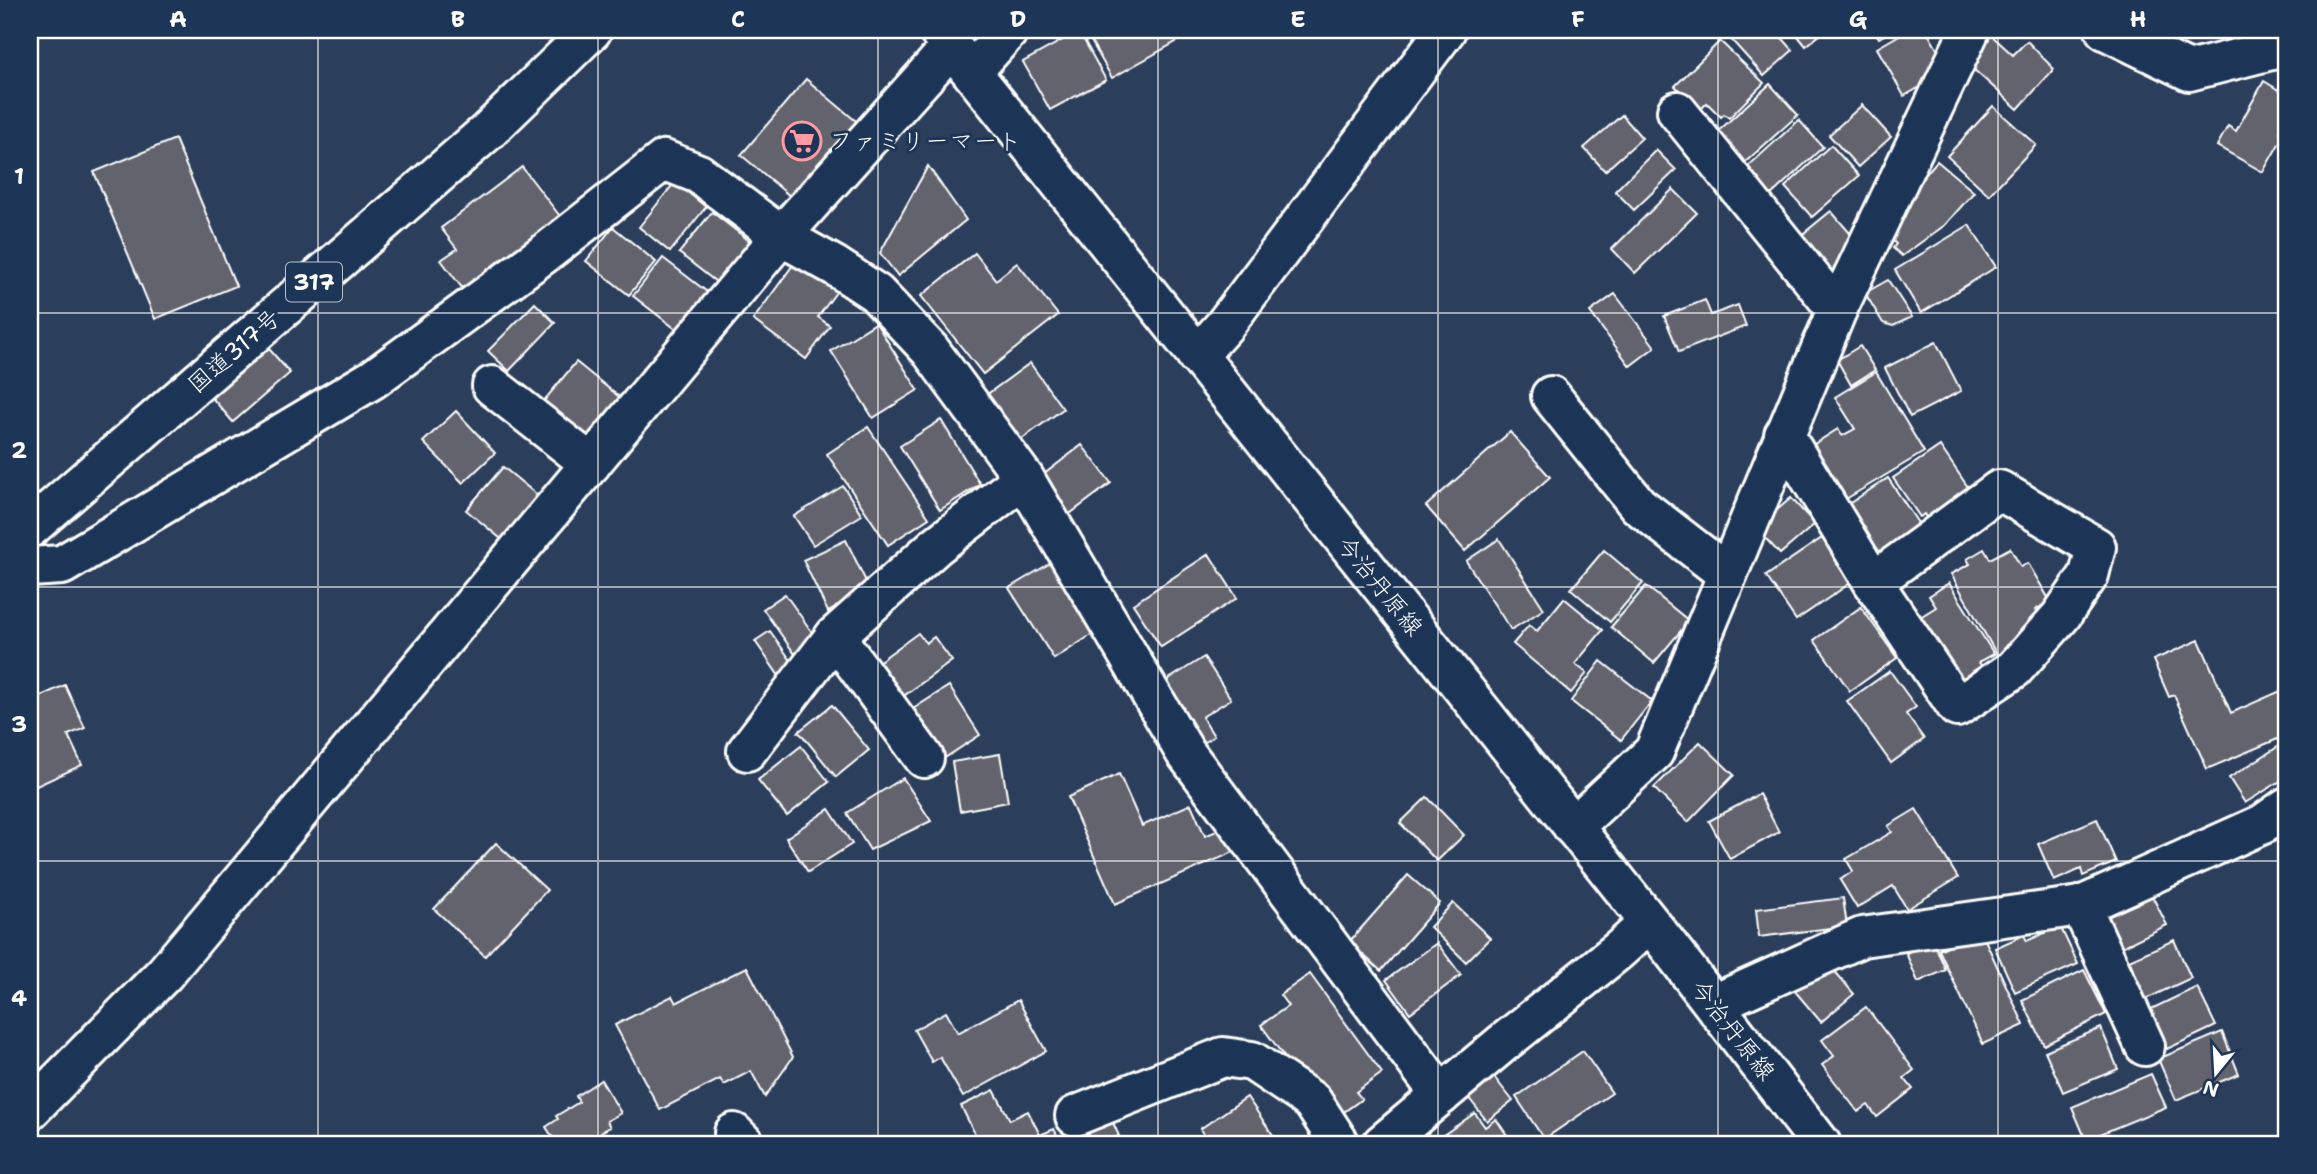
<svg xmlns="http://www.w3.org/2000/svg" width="2317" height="1174" font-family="'Shantell Sans','Klee One',sans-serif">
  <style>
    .building { fill: #62636c; stroke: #fff; stroke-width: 2 }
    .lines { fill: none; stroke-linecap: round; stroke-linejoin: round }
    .minor-casing { stroke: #fff; stroke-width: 44 }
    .major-casing { stroke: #fff; stroke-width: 44 }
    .highway-casing { stroke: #fff; stroke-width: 44 }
    .minor { stroke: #1d3557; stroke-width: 38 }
    .major { stroke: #1d3557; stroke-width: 38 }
    .highway { stroke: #1d3557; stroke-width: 38 }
    .grid { fill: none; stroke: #fff; stroke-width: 2; stroke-opacity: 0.55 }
    .labels { text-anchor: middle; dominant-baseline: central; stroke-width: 6; stroke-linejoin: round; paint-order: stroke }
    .shield { fill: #1d3557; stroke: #bbc2cd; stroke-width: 2 }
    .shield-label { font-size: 23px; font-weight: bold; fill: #fff }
    .poi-label { font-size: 24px; fill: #fff; stroke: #1d3557; text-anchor: start }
    .street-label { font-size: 24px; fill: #fff; stroke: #1d3557 }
    .neatline { fill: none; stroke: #fff; stroke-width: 2.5 }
    .grid-label { font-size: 23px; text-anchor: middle; font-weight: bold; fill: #fff }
  </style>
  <rect width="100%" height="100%" fill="#2b3e5b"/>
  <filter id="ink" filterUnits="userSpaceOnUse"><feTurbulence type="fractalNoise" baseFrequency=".0143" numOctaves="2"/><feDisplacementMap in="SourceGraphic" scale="14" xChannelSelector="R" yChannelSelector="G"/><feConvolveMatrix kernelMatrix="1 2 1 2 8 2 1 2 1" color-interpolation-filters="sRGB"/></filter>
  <g filter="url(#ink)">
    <g class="building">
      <polygon points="1111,30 1176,30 1181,39 1112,78 1091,41"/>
      <polygon points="1732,30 1775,30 1793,50 1764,76 1727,35"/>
      <polygon points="1793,30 1826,30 1806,46"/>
      <polygon points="1874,30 1893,30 1879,38"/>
      <polygon points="1908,30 1926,30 1943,59 1930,66 1936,78 1904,96 1877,48"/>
      <polygon points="2118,30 2179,30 2166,55"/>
      <polygon points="2217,30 2245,30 2233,44"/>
      <polygon points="1079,31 1106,80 1050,110 1023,62"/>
      <polygon points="1990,34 2013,55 2027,41 2054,69 2018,109 1972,68"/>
      <polygon points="1720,41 1764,83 1729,118 1724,114 1721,117 1707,103 1700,110 1675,86"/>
      <polygon points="806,79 862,126 797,202 741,155"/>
      <polygon points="2264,81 2287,95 2287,119 2280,132 2284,135 2263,172 2217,146 2228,126 2236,131"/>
      <polygon points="1770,84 1798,115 1742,165 1714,135"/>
      <polygon points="1862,105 1891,137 1858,167 1829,135"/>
      <polygon points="1993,106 2036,145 1989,195 1947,156"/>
      <polygon points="1622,115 1642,138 1605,171 1584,148"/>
      <polygon points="1799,120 1823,147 1769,197 1744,170"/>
      <polygon points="175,139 236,286 155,319 94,172"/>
      <polygon points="1831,145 1859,176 1812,217 1785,187"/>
      <polygon points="1656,150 1676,170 1634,210 1615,191"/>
      <polygon points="1937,161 1974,192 1945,225 1902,256 1893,248 1896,244 1892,240 1901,203"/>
      <polygon points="928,166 966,220 898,276 880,253"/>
      <polygon points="522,167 566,224 469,297 441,260 457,249 441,228"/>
      <polygon points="675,182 706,207 670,252 639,227"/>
      <polygon points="1673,189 1697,213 1635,273 1612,249"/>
      <polygon points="1831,211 1861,246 1828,285 1793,242"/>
      <polygon points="712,212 752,243 720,285 679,253"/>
      <polygon points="1969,225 1996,267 1921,313 1895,270"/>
      <polygon points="613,227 656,262 629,295 586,261"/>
      <polygon points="975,253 996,280 1017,263 1058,315 983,374 921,296"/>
      <polygon points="801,254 842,284 818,317 830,326 806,359 753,320"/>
      <polygon points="663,258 711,295 681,333 633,296"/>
      <polygon points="1888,280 1912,317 1893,326 1883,323 1865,293"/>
      <polygon points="1615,294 1655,347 1630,366 1590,312"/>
      <polygon points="1705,300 1711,315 1738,305 1746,326 1679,352 1664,316"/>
      <polygon points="535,303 555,323 509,371 488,351"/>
      <polygon points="876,323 918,390 873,418 831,351"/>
      <polygon points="1936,342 1961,391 1910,417 1885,368"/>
      <polygon points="264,343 290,373 233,422 207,392"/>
      <polygon points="1860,346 1875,370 1851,385 1837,360"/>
      <polygon points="576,362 623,400 589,441 542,403"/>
      <polygon points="1030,363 1063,409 1015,444 982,398"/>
      <polygon points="1876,372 1924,452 1836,505 1803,451 1838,429 1842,436 1855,429 1835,397"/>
      <polygon points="456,411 495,453 463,483 423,442"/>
      <polygon points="941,420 980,484 940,510 900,446"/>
      <polygon points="868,427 929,518 888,545 827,454"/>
      <polygon points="1510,432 1550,477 1465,551 1426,506"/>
      <polygon points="1082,445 1111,483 1067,516 1039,478"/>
      <polygon points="1940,446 1974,496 1931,525 1924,514 1920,517 1893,478"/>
      <polygon points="503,467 542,499 506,543 466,510"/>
      <polygon points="1888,478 1926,535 1872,562 1838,511"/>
      <polygon points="843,486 862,515 813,545 794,516"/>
      <polygon points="1791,498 1815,524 1780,554 1756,528"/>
      <polygon points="1822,538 1852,582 1796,620 1766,576"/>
      <polygon points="1499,539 1544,609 1511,630 1466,561"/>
      <polygon points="846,540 871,592 828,612 803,560"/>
      <polygon points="2010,548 2021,567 2028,563 2050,601 2035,610 2046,629 2001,662 1951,574 1970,564 1967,559 1984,549 1990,559"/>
      <polygon points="1604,550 1643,583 1610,622 1571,589"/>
      <polygon points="1209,554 1237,598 1161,647 1133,604"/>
      <polygon points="1052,562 1096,632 1054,659 1009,588"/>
      <polygon points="1949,583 1994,654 1979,662 1988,676 1955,697 1909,624 1936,607 1929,596"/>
      <polygon points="1646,586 1689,621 1654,663 1611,627"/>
      <polygon points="785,594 819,642 797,657 763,609"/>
      <polygon points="1564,598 1603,630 1575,664 1587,673 1571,693 1513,644 1529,625 1537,631"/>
      <polygon points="1861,607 1897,658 1850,691 1814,640"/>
      <polygon points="770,631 794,665 779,676 755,641"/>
      <polygon points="918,633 926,643 934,637 952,661 898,700 873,666"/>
      <polygon points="2199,640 2231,713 2285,689 2287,695 2287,735 2207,769 2174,695 2169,697 2153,660"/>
      <polygon points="1204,657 1231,699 1202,717 1214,736 1192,750 1153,689"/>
      <polygon points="1601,661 1652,701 1621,740 1571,701"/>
      <polygon points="1890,671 1916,707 1906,714 1924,739 1891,763 1847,701"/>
      <polygon points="65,685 85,728 68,735 82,765 30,789 30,701"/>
      <polygon points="949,686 980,735 940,761 908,712"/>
      <polygon points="832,705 869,750 836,777 803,736 798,732"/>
      <polygon points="2287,741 2287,777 2245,803 2229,778"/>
      <polygon points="1700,742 1734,775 1688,822 1654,788"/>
      <polygon points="801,746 829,782 787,816 758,780"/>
      <polygon points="1000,754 1008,802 960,811 952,762"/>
      <polygon points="1119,774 1142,826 1191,804 1205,836 1226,827 1236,851 1115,904 1068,797"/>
      <polygon points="903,778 931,821 870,850 847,813"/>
      <polygon points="1759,794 1779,832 1730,859 1709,821"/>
      <polygon points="1427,797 1464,835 1437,861 1400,823"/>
      <polygon points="829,809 852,844 808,872 786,838"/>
      <polygon points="1916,809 1958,878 1907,909 1893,886 1857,908 1840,880 1853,871 1846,859 1892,832 1888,826"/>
      <polygon points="2097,819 2116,862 2083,876 2081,869 2054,881 2038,844"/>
      <polygon points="496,843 547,890 485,956 434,909"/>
      <polygon points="1408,875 1440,903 1381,971 1349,942"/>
      <polygon points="2148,888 2167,925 2120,948 2101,911"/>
      <polygon points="1843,898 1847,926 1759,937 1756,909"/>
      <polygon points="1453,903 1490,938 1466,962 1430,927"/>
      <polygon points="2060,926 2078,964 2015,992 1995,948 2024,935 2027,941"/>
      <polygon points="1981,931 2024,1025 1983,1044 1939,950"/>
      <polygon points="2174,940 2191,978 2146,999 2129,960"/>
      <polygon points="1933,941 1946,970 1918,982 1906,953"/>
      <polygon points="1437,943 1461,975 1410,1013 1386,980"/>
      <polygon points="1827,962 1854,994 1821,1022 1794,990"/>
      <polygon points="747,967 793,1057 765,1097 751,1071 724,1085 720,1079 660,1110 615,1025 672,996 676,1003"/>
      <polygon points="2084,970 2106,1014 2044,1045 2022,1000"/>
      <polygon points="1310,974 1382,1073 1356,1092 1362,1099 1331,1121 1261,1025 1288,1006 1280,995"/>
      <polygon points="2197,987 2216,1026 2167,1049 2149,1010"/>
      <polygon points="1018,1000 1046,1051 963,1097 940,1057 932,1062 914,1030 946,1012 958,1033"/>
      <polygon points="1866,1007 1914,1070 1904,1078 1913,1089 1877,1117 1868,1105 1858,1112 1822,1065 1834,1056 1822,1040"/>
      <polygon points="2101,1028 2118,1069 2063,1092 2045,1051"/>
      <polygon points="2222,1032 2239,1074 2176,1100 2158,1059"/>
      <polygon points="1583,1051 1612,1093 1544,1139 1516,1097"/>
      <polygon points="2151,1074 2166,1107 2086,1140 2072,1107"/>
      <polygon points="1494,1077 1513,1101 1487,1121 1468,1097"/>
      <polygon points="601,1080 621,1113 607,1121 610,1127 601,1132 609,1144 557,1144 546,1127 558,1119 556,1116 579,1102 576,1096"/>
      <polygon points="994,1090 1010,1120 1028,1111 1040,1135 1054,1129 1062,1144 980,1144 961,1106"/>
      <polygon points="1247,1097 1275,1138 1266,1144 1197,1144 1206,1138 1200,1129"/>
      <polygon points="1107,1109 1119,1136 1100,1144 1093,1144 1082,1119"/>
      <polygon points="1475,1113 1485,1127 1496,1119 1513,1144 1443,1144 1439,1138"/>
    </g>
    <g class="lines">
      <defs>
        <g id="minor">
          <polyline points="2105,30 2189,71 2287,46"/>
          <polyline points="972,72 1009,30"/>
          <polyline points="1677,111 1837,310"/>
          <polyline points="1197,356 1224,326 1446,30"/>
          <polyline points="492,386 591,464"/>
          <polyline points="1551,396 1638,505 1727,574"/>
          <polyline points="1784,435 1873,582 1957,707 2014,669 2061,616 2089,575 2096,547 1999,490 1873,582"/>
          <polyline points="30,567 62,565 373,379 548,251 664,160 699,174 781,236 835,266 876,293 930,350 1024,478 1185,752 1441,1095"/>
          <polyline points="835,636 924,758"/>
          <polyline points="747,751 835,636 936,546 1024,478"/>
          <polyline points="1573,827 1654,752 1837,310 1970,30"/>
          <polyline points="2081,906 2145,1046"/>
          <polyline points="1714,1004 1862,937 2081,906 2263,824 2287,807"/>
          <polyline points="30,1110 165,973 781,236 952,46"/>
          <polyline points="1075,1116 1223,1057 1252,1061 1312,1101 1340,1144"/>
          <polyline points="734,1133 745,1144"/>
          <polyline points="1382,1144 1503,1043 1619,950 1649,923"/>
        </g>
        <polyline id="major" points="938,30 1667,944 1821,1144"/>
        <polyline id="highway" points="30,528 488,131 592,30"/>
      </defs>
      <use href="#minor" class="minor-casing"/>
      <use href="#major" class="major-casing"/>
      <use href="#highway" class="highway-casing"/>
      <use href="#minor" class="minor"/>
      <use href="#major" class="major"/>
      <use href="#highway" class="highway"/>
    </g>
  </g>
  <path class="grid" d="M318 30V1144M598 30V1144M878 30V1144M1158 30V1144M1438 30V1144M1718 30V1144M1998 30V1144M30 313H2287M30 587H2287M30 861H2287"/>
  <defs>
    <symbol id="supermarket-ring" viewBox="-11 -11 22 22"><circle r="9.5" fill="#1d3557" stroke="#ff9aa2" stroke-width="1.5"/><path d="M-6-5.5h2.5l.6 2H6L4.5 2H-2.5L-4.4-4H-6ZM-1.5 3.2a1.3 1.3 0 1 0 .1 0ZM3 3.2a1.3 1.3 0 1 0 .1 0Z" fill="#ff9aa2"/></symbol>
  </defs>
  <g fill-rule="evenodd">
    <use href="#supermarket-ring" x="780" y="119" width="44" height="44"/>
  </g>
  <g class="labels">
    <rect class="shield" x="286" y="262.5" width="56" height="39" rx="5"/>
    <g class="shield-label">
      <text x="314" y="282">317</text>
    </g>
    <g class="poi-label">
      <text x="829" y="141">ファミリーマート</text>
    </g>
    <g class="street-label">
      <text transform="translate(234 351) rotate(-41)">国道317号</text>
      <text transform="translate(1380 586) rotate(51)">今治丹原線</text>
      <text transform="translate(1733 1030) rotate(52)">今治丹原線</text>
    </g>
  </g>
  <rect width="2317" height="1174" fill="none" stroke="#1d3557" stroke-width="77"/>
  <g transform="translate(2216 1073) rotate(198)" stroke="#1d3557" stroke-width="5" paint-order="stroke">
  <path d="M0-5L12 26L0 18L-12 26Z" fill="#ffffff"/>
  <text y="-10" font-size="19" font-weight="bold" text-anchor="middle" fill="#ffffff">N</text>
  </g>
  <rect x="38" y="38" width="2240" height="1098" class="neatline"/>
  <g class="grid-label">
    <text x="178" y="27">A</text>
    <text x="458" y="27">B</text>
    <text x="738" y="27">C</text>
    <text x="1018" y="27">D</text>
    <text x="1298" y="27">E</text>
    <text x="1578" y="27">F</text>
    <text x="1858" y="27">G</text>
    <text x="2138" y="27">H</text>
    <text x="19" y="184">1</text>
    <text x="19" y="458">2</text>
    <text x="19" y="732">3</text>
    <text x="19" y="1006">4</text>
  </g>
</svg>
